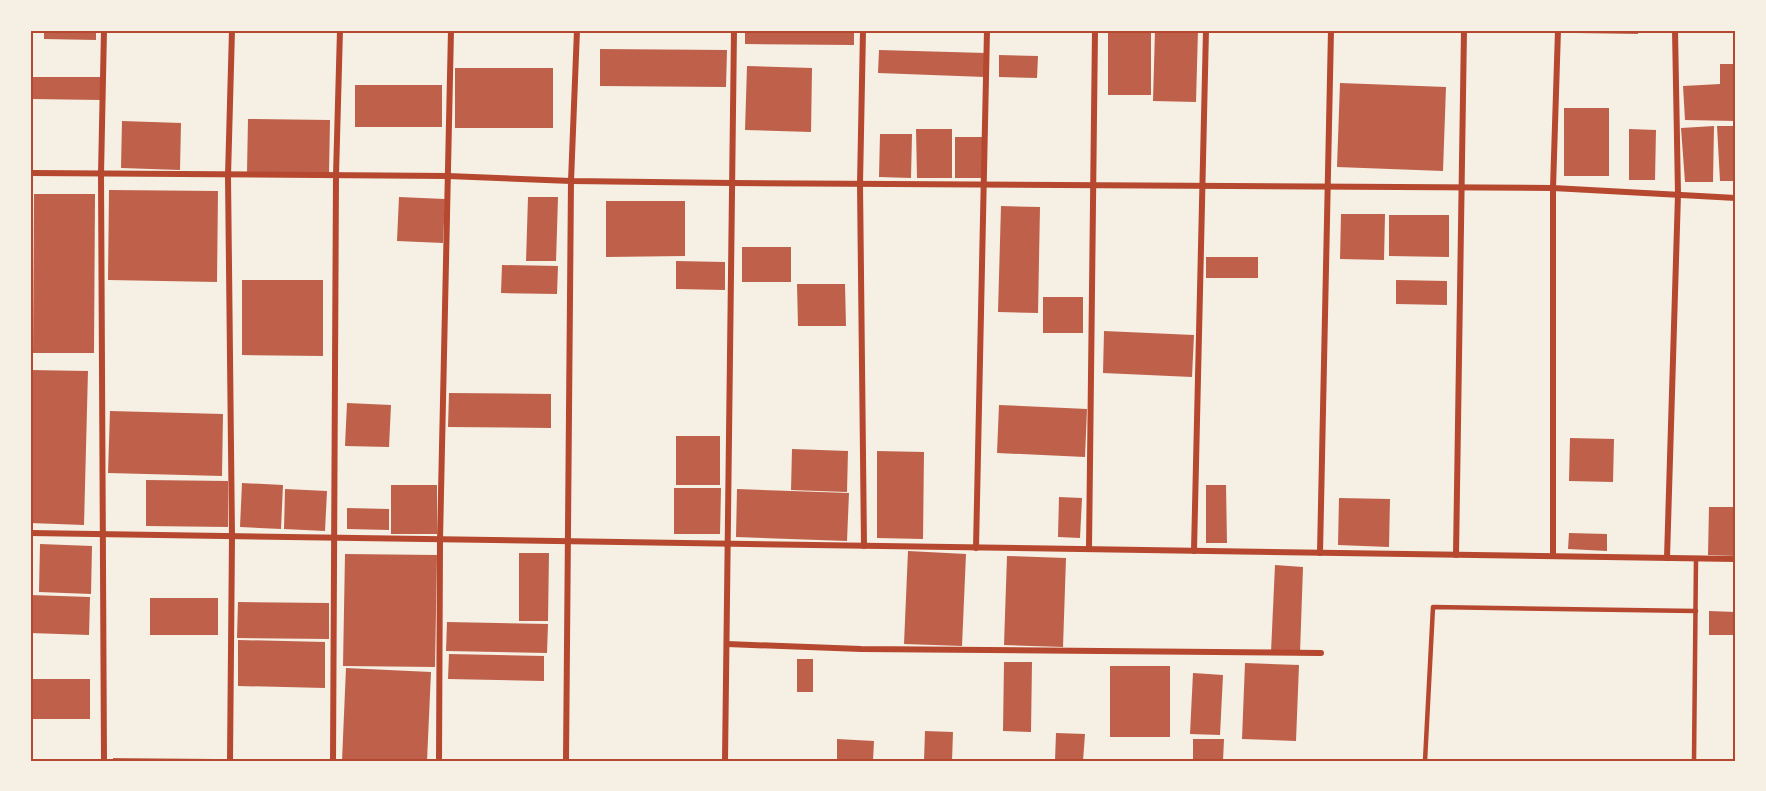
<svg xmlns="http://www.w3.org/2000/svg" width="1766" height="791" font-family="'Work Sans',sans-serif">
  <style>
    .building { fill: #bf614a }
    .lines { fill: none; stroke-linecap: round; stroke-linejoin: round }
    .service { stroke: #b5482f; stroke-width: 4.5 }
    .minor { stroke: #b5482f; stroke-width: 6 }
    .neatline { fill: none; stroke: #b5482f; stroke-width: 2 }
  </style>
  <rect width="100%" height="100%" fill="#f6efe4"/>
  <g class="building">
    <polygon points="44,30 96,30 96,40 44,39"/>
    <polygon points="745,30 854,30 854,45 745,44"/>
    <rect x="1108" y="30" width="43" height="65"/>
    <polygon points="1155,30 1198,30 1196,102 1153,101"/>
    <polygon points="1576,30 1638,30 1638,34 1576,33"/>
    <polygon points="600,49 727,50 726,87 600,86"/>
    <polygon points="879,50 986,53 985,77 878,73"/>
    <polygon points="999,55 1038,56 1037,78 999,77"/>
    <polygon points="1720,64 1736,64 1736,121 1685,120 1683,86 1720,84"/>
    <polygon points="747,66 812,68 811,132 745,130"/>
    <rect x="455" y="68" width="98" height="60"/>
    <polygon points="32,77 100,77 100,100 32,99"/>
    <polygon points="1340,83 1446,87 1443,171 1337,167"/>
    <rect x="355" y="85" width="87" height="42"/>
    <rect x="1564" y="108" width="45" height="68"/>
    <polygon points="248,119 330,120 329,174 247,172"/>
    <polygon points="122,121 181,123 180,170 121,168"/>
    <polygon points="1714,126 1713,182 1685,182 1681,128"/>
    <polygon points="1717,126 1736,126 1736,181 1720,181"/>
    <polygon points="916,129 952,129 952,178 917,178"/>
    <polygon points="1629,129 1656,130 1655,180 1629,180"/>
    <polygon points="880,134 912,134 911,178 879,177"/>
    <rect x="955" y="137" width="27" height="41"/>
    <polygon points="109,190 218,191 217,282 108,280"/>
    <polygon points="34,194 95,194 94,353 33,353"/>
    <polygon points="399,197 445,199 443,243 397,241"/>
    <polygon points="528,197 558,197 556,261 526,261"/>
    <polygon points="606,201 685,201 685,256 606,257"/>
    <polygon points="1001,206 1040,207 1038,313 998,312"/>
    <polygon points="1341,214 1385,214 1384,260 1340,259"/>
    <polygon points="1389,215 1449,215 1449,257 1389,256"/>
    <rect x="742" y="247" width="49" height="35"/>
    <rect x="1206" y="257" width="52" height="21"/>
    <polygon points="676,261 725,262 725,290 676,289"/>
    <polygon points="502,265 558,266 557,294 501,293"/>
    <polygon points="242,280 323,280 323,356 242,355"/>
    <polygon points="1396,280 1447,281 1447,305 1396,304"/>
    <polygon points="797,284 845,284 846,326 798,326"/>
    <rect x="1043" y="297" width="40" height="36"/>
    <polygon points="1104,331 1194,335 1192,377 1103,373"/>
    <polygon points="30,370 88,371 84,525 30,523"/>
    <polygon points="449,393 551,394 551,428 448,427"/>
    <polygon points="347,403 391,405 389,447 345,446"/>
    <polygon points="999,405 1087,409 1085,457 997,453"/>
    <polygon points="110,411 223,414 222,476 108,473"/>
    <rect x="676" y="436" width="44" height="49"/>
    <polygon points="1570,438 1614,439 1613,482 1569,481"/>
    <polygon points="792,449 848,451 847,492 791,490"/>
    <polygon points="877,451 924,452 923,539 877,538"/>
    <polygon points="146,480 228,481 228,527 146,526"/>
    <polygon points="242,483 283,485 281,529 240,527"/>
    <rect x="391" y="485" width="46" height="49"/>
    <polygon points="1206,485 1226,485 1227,543 1206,543"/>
    <polygon points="674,488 721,488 720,534 674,534"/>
    <polygon points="285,489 327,491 325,531 284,529"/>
    <polygon points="737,489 849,493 847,541 736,537"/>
    <polygon points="1059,497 1082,498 1080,538 1058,537"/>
    <polygon points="1339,498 1390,499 1389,547 1338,545"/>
    <polygon points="1709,507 1736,507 1736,556 1708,555"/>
    <polygon points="347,508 389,509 389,530 347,529"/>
    <polygon points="1569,533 1607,534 1607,551 1568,549"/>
    <polygon points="40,544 92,546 91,594 39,592"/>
    <polygon points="908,551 966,554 962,646 904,644"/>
    <polygon points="519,553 549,553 548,621 519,621"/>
    <polygon points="345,554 437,555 435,667 343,666"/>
    <polygon points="1007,556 1066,558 1063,647 1004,645"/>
    <polygon points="1275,565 1303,567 1300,653 1271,652"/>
    <polygon points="30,595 90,597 89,635 30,633"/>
    <rect x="150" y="598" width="68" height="37"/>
    <polygon points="238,602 329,603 329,639 237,638"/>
    <polygon points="1709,611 1736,612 1736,635 1709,635"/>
    <polygon points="447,622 548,624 547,653 446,651"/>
    <polygon points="238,640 325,642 325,688 238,686"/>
    <polygon points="449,654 544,656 544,681 448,679"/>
    <rect x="797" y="659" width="16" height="33"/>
    <polygon points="1004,662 1032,662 1031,732 1003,731"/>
    <polygon points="1245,663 1299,665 1296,741 1242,739"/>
    <rect x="1110" y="666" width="60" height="71"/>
    <polygon points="346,668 431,672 427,761 342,761"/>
    <polygon points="1193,673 1223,675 1220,735 1190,734"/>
    <rect x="30" y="679" width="60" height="40"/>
    <polygon points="925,731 953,732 952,761 924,761"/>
    <polygon points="1056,733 1085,734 1083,761 1055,761"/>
    <polygon points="837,739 874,741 873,761 837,761"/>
    <polygon points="1193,739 1224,739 1223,761 1193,761"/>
    <polygon points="113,758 215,759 215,761 113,761"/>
  </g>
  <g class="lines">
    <g class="service">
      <polyline points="1425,761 1433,607 1696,611"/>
      <polyline points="1694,761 1696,558"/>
    </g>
    <g class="minor">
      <polyline points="104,30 101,174 104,761"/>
      <polyline points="863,30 860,184 864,546"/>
      <polyline points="30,173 448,176 571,181 732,183 1553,188 1736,198"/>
      <polyline points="30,533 1736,559"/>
      <polyline points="976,548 987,30"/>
      <polyline points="1089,549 1095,30"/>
      <polyline points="1194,551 1206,30"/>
      <polyline points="1320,553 1331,30"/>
      <polyline points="1456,555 1464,30"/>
      <polyline points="1553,556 1553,188 1558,30"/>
      <polyline points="1667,558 1678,194 1675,30"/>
      <polyline points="727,644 861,649 1321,653"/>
      <polyline points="230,761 232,537 228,176 232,30"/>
      <polyline points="333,761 336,175 340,30"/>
      <polyline points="439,761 440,540 451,30"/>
      <polyline points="566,761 571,181 577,30"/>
      <polyline points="725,761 734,30"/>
    </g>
  </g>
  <rect width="1766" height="791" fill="none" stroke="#f6efe4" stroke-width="63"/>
  <rect x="32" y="32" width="1702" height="728" class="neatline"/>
</svg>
